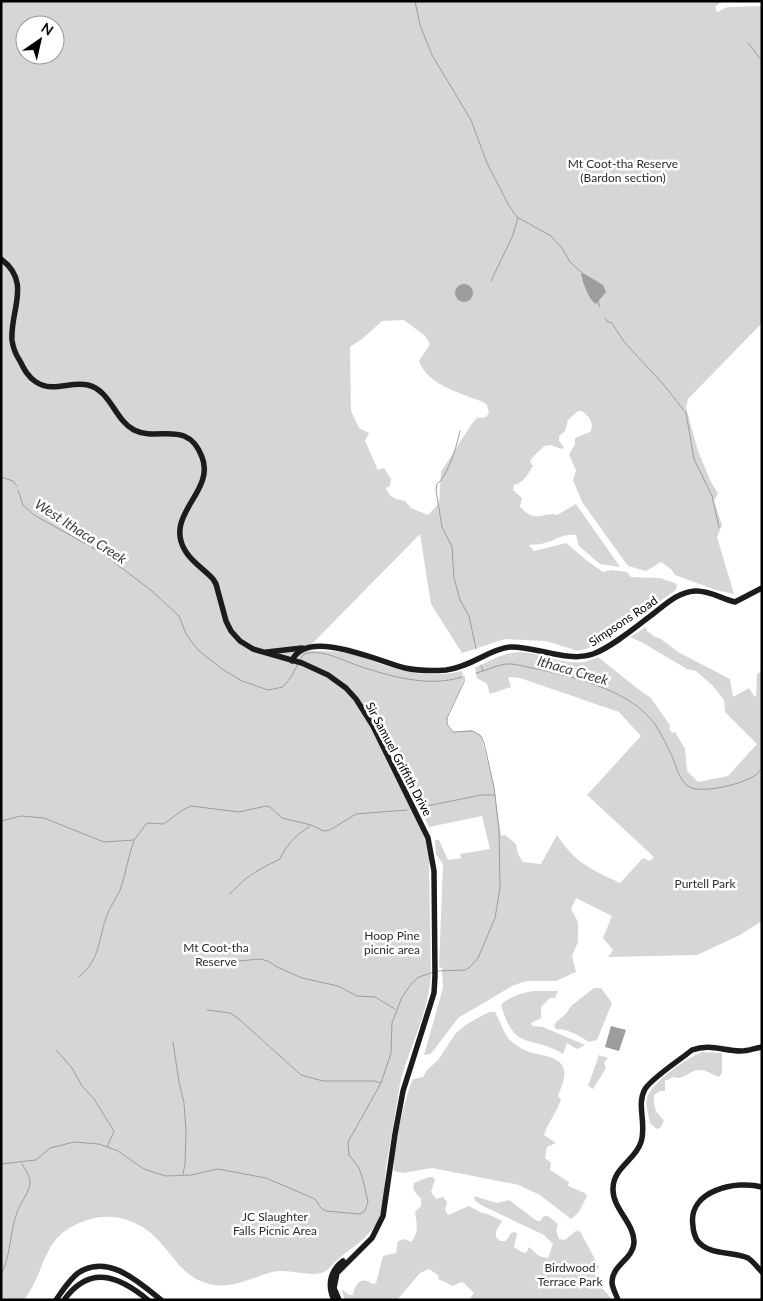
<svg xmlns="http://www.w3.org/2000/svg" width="763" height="1301" font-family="Lato,sans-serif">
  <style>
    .green { fill: #d6d6d6; fill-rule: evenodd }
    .water { fill: #9d9d9d }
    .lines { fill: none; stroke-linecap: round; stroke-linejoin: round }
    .stream { stroke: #9d9d9d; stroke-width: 1 }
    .secondary { stroke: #1c1c1c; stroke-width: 5.5 }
    .labels { text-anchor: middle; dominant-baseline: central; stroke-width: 5; stroke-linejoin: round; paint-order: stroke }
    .park-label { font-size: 12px; fill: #2d2d2d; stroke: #fff }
    .street-label { font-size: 12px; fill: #000; stroke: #fff }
    .water-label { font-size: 14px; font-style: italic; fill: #3e3e3e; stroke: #fff }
  </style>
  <rect width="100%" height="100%" fill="#fff"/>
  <g class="green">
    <path d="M1 1H722L715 7 717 12 728 7 762 6V323L688 399 686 407 698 451 711 482 718 493 714 501 722 525 717 537 734 594 716 590 675 575 671 569 661 562 646 571 628 566 582 502 573 480 576 470 569 455 575 444V438L590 432C595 423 589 417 582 411H578L568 420 565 431 559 436V441L564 447 562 449 551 445 544 446C540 451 532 456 530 462L533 466C527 475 525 482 514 485L513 490 522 498 520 506C534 525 544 511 557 515L576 504 620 567 600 564 579 546 576 535C563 533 556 540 545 543 540 545 533 544 529 545L534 551 566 543 586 560 603 572 612 570 627 572 631 577 660 578 675 583 677 586 676 590 595 646 578 651 546 641 505 639 462 653 431 604 420 534 306 650C321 652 337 650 352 654 361 656 370 660 378 663 407 673 431 678 462 671 469 692 434 716 453 732L471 730 481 736 494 787 501 836 505 835 516 844 518 854 523 862 541 864 557 835C574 862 592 870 620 883L643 858 650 861 654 857 587 795 641 736 619 712 520 678 508 677 511 687 490 694 487 684 477 678 475 668C489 661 503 653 519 652 546 652 572 672 598 657L638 689 651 698 669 724 670 727 669 728 672 733 675 732 685 749 687 771 698 782 728 776 757 744 725 712 724 700 713 686 696 671 687 669 643 643 630 637 646 627 647 631 655 637 661 639 678 652 730 679 733 697 749 688 754 696 756 697 757 674 762 671V921L738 936 697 955 608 957 613 950 603 938 612 916 576 898 571 909 578 922V942L572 956 576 972 556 981H526L512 986 458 1018 434 1050 430 1054 424 1055 443 988 442 968 439 967 443 864 436 854 435 840H439L448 860 461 858 460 854 490 849 482 816 429 827 392 752 386 754 425 839 429 856 431 977C428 1011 412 1043 402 1075 399 1086 398 1098 396 1109 393 1129 389 1148 386 1168 384 1186 386 1204 378 1220 369 1239 350 1248 335 1262 332 1265 328 1270 324 1272 310 1278 289 1268 272 1272 250 1278 229 1291 206 1283 183 1276 174 1257 159 1241 143 1222 115 1212 91 1219 40 1233 49 1267 24 1300H1ZM25 25H55V55H25ZM404 320 424 335 429 342V346L419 361C427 385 461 393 483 402L487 405 489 413 486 417 477 418 471 425 441 472 439 503 428 515 411 508 405 501C394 499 390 498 386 488L390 486 391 479 384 468 378 470 365 441 369 433 359 428 351 411 350 347 362 339 382 321Z"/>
    <path d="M594 988H601L612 1003 597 1040 589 1042C578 1035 568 1029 556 1029L554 1026 556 1022 566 1014 571 1006Z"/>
    <path d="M533 991H558L555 998H550L541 1007V1018L531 1023 532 1026 543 1027 585 1045 577 1049 567 1043 563 1054C530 1034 515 1053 501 1005 508 997 522 993 533 991Z"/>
    <path d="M489 1012H495C501 1022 503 1034 512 1042 518 1047 525 1051 533 1053 546 1056 568 1058 564 1078 563 1084 560 1090 558 1096L561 1099C557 1113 548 1122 544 1135L556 1143 547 1147 545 1158 551 1163 550 1170 569 1182 568 1186 585 1193 587 1196 579 1212 571 1219 540 1195 519 1185 432 1168 403 1173 394 1171C391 1155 406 1094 413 1079L423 1077 427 1070 438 1060 456 1033 467 1024Z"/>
    <path d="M702 1052 722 1053V1073L719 1077C712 1075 707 1070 700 1070 689 1070 684 1081 673 1077L665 1081V1091H660L654 1095C653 1106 656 1114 664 1120L661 1127 657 1129 650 1123C649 1115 645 1107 647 1099 649 1084 688 1057 702 1052Z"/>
    <polygon points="599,1055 608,1058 604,1063 606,1068 593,1089 588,1086"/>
    <path d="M429 1177H433L435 1180 431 1192 436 1199 443 1197 447 1202 445 1210 448 1215 469 1206 482 1213C487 1213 497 1218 502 1221L496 1231V1237L500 1241H506L511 1233 515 1232 517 1234 514 1247 520 1251 526 1253 529 1247 539 1256 548 1258 553 1244 544 1235 483 1206 475 1201 474 1196 497 1203 509 1200 537 1221H540L544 1216H548L558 1224 556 1230 559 1239 565 1240 577 1230 578 1232 580 1231 599 1267C588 1282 605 1288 612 1300H469L474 1293 464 1283 461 1282 453 1286C448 1284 445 1281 439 1280L438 1275 429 1269 420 1273 397 1300H345L342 1291 343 1290 349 1295H353C355 1283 362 1276 373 1284L376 1283 383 1256 396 1253 398 1241 405 1239 411 1242C419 1233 417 1223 415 1212L421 1206V1198C416 1194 412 1190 414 1183Z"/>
  </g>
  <g class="water">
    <path d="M581 272 603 285 606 292 596 304C588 299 582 281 581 272Z"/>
    <circle cx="464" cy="293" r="9"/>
    <polygon points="611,1026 626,1030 619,1051 605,1047"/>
  </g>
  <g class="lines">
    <g class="stream">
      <polyline points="415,1 420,25 432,55 471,120 487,163 508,204 517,217 551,236 562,248 570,262 581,272"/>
      <polyline points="748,43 762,61"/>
      <polyline points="491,281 513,235 518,218"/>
      <polyline points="598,301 600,307"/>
      <polyline points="605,318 608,322 611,322 625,343 664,385 686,413 694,459 712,496 719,527"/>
      <path d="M460 431C457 445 448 476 437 484L436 490 442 527 452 547 454 578 460 600 469 616 476 649"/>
      <polyline points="1,477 13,481 17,486"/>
      <polyline points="18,490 23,505 34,515 102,553 152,591 179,616 186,634 198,650 222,669 242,681 268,690 283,687 291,677 298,664"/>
      <path d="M299 661 304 654C322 649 340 659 356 665 389 676 428 688 462 677"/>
      <polyline points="481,665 483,671"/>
      <path d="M476 673C488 670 500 663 512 664 521 665 530 668 538 669 577 678 633 691 656 726 662 735 667 746 672 756 676 766 679 780 688 786 700 795 742 784 754 776 757 775 759 771 762 768"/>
      <polyline points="417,808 481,795 495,795"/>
      <polyline points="1,821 21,816 44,818 104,842 134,840 147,823 164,824 181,811 191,806 239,812 266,806 270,807 282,818 311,825 324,831 330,830 356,814 407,810"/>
      <path d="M229 894C235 890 242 881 247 878 257 870 268 865 280 859 287 843 296 836 310 826"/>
      <polyline points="207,962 228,962 260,959 268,961 277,967 302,978 338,986 357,996 375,997 395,1009"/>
      <polyline points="438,971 465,970 470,967 478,958 495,918 500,888 499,830 494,787 484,743 481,736 473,731 453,732 447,724 447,718 464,682 464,677"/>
      <path d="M79 977C100 959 98 942 106 918 109 908 116 899 120 890 126 874 128 856 134 841"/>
      <polyline points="207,1010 230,1013 239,1019 301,1075 323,1081 374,1081 381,1083"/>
      <polyline points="173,1042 179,1082 184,1103 186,1131 185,1164 183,1174"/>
      <polyline points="56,1050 72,1068 82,1086 94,1099 114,1131 107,1147"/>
      <polyline points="1,1164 36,1160 50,1148 74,1142 99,1144 118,1151 144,1169 166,1176 191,1175 218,1169 266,1178 315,1199 321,1208 326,1211 360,1214 365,1211 368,1202 363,1180 359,1168 349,1155 348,1142 381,1083 391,1053 392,1023 402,997 412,983 419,977 434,972"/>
      <path d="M1 1274C12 1254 9 1231 18 1210 21 1202 30 1191 30 1182 30 1176 25 1169 22 1164"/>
    </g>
    <g class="secondary">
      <path d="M1 259C32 282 10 310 12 340 13 348 16 355 20 361 24 369 28 377 36 382 53 393 70 381 88 385 111 391 114 419 134 430 158 442 188 419 202 457 216 492 162 515 186 552 193 563 205 570 213 579L216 584 226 621 231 631 240 641 253 649 302 663 328 675 346 688 356 699 373 726 428 838 434 871 435 976 434 993 403 1091 395 1134 383 1216 372 1238 337 1273 334 1288 339 1300"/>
      <polyline points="267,652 302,648"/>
      <path d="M292 661C306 627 380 662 405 668 419 671 432 671 446 670 471 667 489 649 510 647 536 646 568 663 593 654 612 647 637 626 653 614 666 604 678 592 695 591 709 590 722 599 735 602L762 588"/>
      <path d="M762 1187C737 1180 687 1190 693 1226 693 1230 695 1237 697 1240 708 1256 733 1251 748 1258 753 1261 757 1267 762 1272"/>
      <path d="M56 1300C63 1290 69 1280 78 1273 108 1253 139 1282 161 1300"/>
      <path d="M64 1300C90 1264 119 1276 148 1300"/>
      <path d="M334 1300C327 1285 330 1271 343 1261"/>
      <path d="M618 1300C616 1294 612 1288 612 1282 612 1265 633 1259 634 1243 635 1224 613 1209 613 1190 612 1168 636 1160 641 1142 647 1124 636 1105 645 1089 653 1077 680 1060 692 1050 710 1043 723 1051 741 1051 748 1051 755 1048 762 1047"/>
    </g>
  </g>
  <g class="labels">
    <g class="park-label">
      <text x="623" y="163">Mt Coot-tha Reserve<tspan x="623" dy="14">(Bardon section)</tspan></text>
      <text x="705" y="883">Purtell Park</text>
      <text x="392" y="935">Hoop Pine<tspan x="392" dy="14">picnic area</tspan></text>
      <text x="216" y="947">Mt Coot-tha<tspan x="216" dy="14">Reserve</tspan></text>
      <text x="275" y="1216">JC Slaughter<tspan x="275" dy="14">Falls Picnic Area</tspan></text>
      <text x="570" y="1267">Birdwood<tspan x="570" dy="14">Terrace Park</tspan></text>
    </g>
    <g class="street-label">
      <text transform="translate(623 621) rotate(-34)">Simpsons Road</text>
      <text transform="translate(399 759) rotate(62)">Sir Samuel Griffith Drive</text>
    </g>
    <g class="water-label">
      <text transform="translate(81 531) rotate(33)">West Ithaca Creek</text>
      <text transform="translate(573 670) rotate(16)">Ithaca Creek</text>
    </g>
  </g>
  <rect width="763" height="1301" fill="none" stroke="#000000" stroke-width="5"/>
  <g transform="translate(40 40) rotate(34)"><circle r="24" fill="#ffffff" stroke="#999999"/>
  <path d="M0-4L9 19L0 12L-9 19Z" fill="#000000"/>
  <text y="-8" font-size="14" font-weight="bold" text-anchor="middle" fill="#000000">N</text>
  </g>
</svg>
